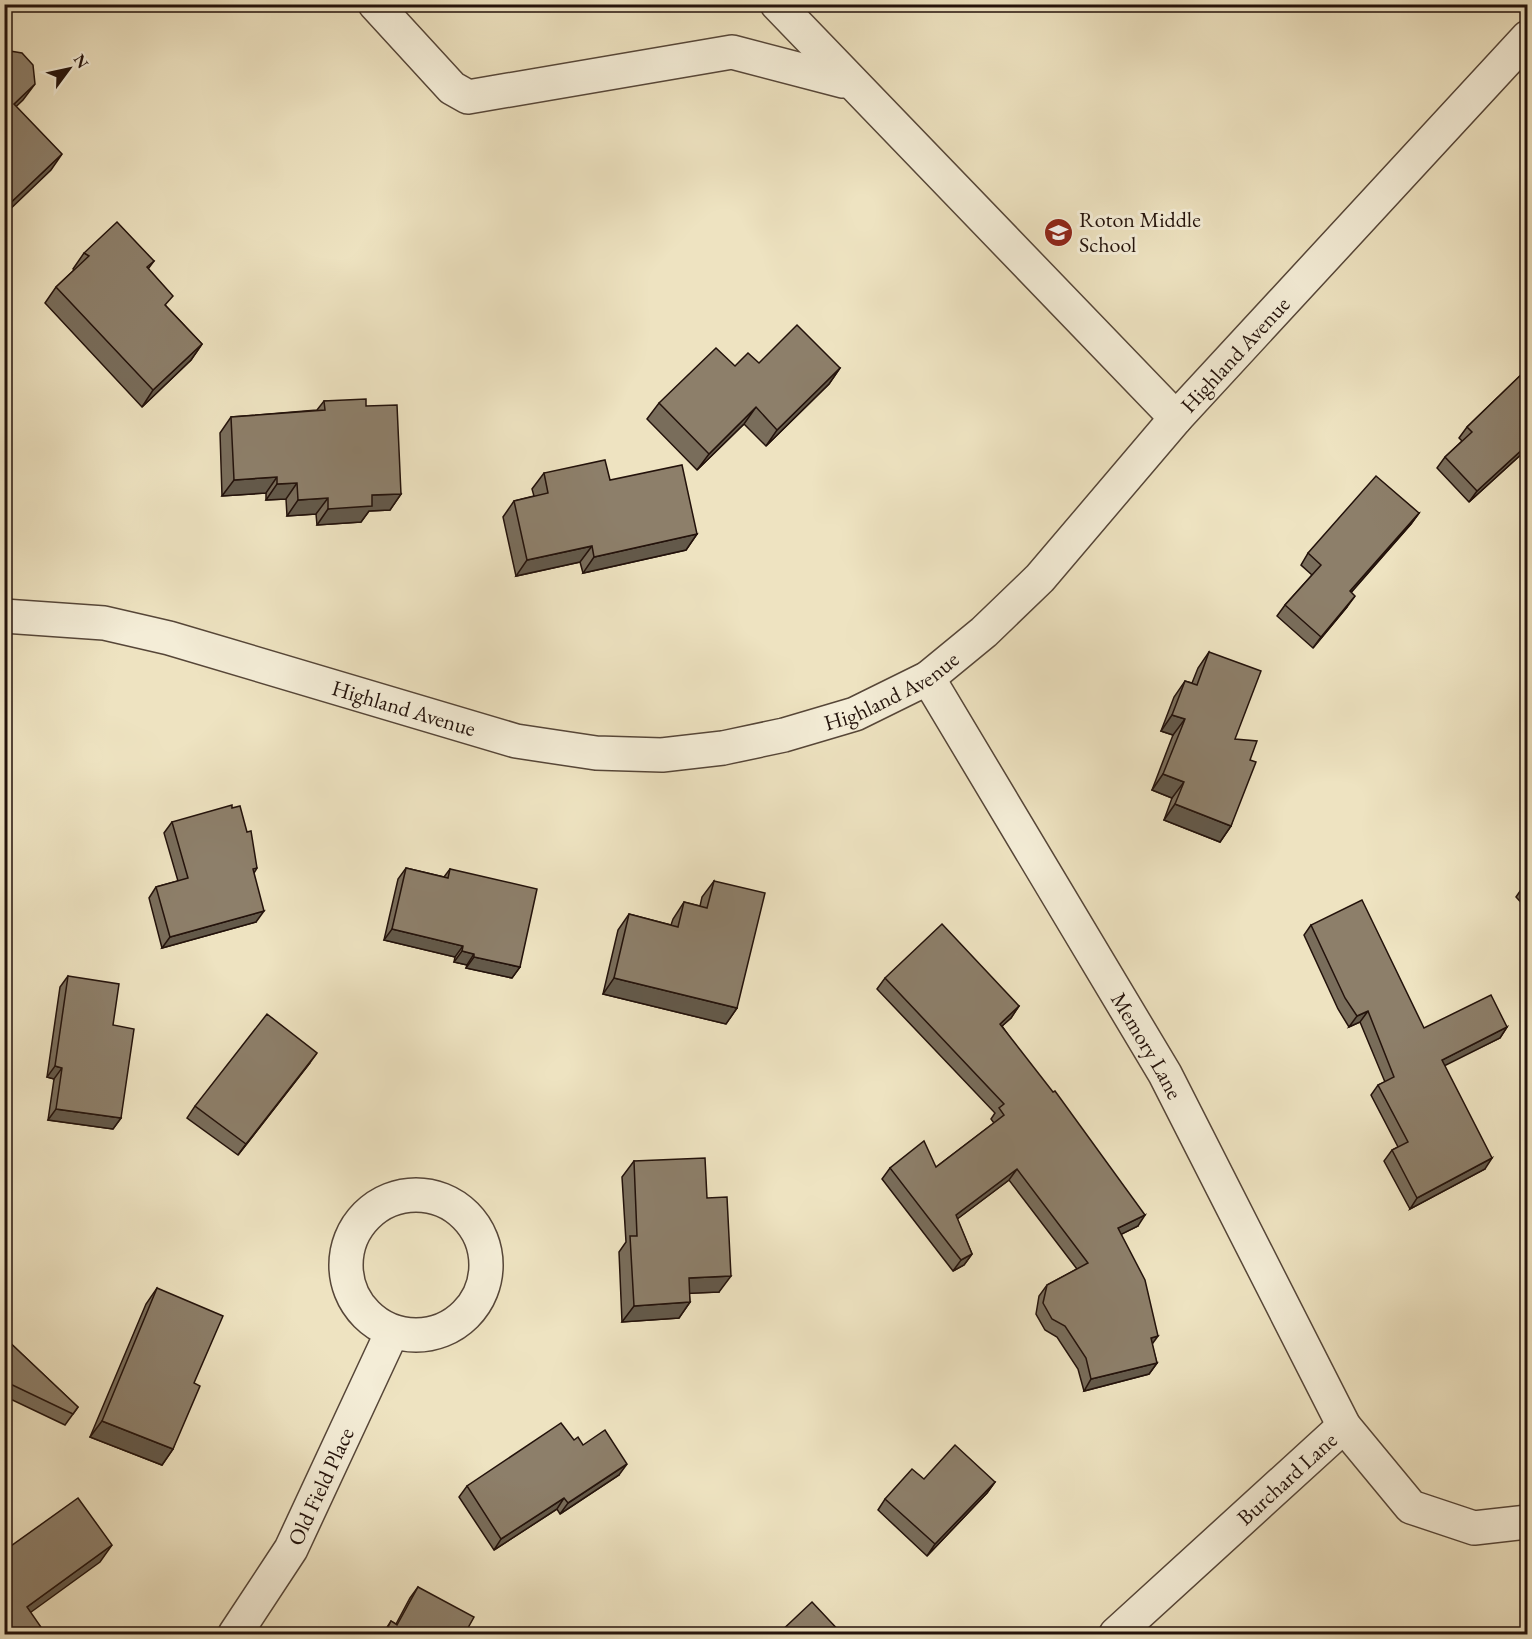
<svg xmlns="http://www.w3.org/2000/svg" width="1532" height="1639" font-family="'EB Garamond',serif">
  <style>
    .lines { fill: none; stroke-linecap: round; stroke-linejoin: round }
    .minor-casing { stroke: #564638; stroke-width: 36 }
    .minor { stroke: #f4edd7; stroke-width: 33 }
    .wall { fill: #796d5b; stroke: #23120b; stroke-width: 1.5 }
    .shaded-wall { fill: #63594a; stroke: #23120b; stroke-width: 1.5 }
    .building { fill: #8d7f6a; stroke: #23120b; stroke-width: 1.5 }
    .labels { text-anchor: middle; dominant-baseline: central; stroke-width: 6; stroke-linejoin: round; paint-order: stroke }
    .poi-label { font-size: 22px; fill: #23120b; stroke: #f4edd7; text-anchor: start }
    .street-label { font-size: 22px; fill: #23120b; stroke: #f4edd7 }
  </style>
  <rect width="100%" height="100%" fill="#eee3c1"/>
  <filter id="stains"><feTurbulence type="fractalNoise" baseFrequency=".00333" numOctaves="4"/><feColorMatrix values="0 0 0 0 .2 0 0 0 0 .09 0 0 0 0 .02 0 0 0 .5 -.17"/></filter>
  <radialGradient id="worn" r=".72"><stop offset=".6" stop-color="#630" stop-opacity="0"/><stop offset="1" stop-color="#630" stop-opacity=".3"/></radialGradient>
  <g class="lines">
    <defs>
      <g id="minor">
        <polyline points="375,4 452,88 468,97 732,52 843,81 847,78"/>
        <polyline points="777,4 1176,418"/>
        <path id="s1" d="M4 616 104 623 169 638 516 741 596 753 662 755 723 748 784 735 855 714 928 678 984 632 1040 578 1176 418 1528 37"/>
        <path id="s2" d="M928 678 1165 1074 1344 1426 1411 1507 1474 1528 1528 1522"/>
        <circle cx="416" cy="1265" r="70"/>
        <path id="s3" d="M235 1634 291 1549 392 1332"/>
        <path id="s4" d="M1116 1634 1344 1426"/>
      </g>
    </defs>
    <use href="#minor" class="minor-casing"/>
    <use href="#minor" class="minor"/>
  </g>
  <g class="wall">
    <polygon points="84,253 154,261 148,269 166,306 202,344 191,360 142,407 45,303 56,287 74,270 73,269"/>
    <polygon points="759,363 840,368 829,384 766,446 744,424 697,470 647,419 659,403 735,366"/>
    <polygon points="1527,369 1527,449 1469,502 1437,468 1445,457 1462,441 1459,438 1467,427"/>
    <polygon points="324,401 366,406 401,494 390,510 369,511 361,522 317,525 316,514 287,516 286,499 266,500 266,493 222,496 220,433 231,417 317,410"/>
    <polygon points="544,473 610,480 697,534 686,550 583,573 580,562 516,576 503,517 514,501 534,496 532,489"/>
    <polygon points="1419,513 1411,524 1351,592 1347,607 1313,648 1277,616 1285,605 1312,575 1301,565 1308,553"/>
    <polygon points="1209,652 1235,739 1250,760 1231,826 1220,842 1164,820 1172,798 1152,790 1173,735 1161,731 1174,697 1185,681 1192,683 1198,668"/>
    <polygon points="172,822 257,868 254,873 256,922 162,948 149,898 156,887 178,881 164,833"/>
    <polygon points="406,868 444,877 450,869 520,967 512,978 466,968 467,965 454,962 455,957 384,940 398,879"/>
    <polygon points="714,881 737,1008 726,1024 603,994 618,930 629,914 671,925 673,919 684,902 700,906 702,897"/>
    <polygon points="1527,881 1527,909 1516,897"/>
    <polygon points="1311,925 1424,1028 1507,1027 1500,1038 1444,1065 1485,1169 1410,1209 1384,1161 1392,1150 1398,1147 1371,1095 1378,1085 1385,1082 1360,1022 1349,1027 1338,1009 1304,935"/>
    <polygon points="68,976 113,1025 121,1118 113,1129 48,1120 54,1079 47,1077 60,987"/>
    <polygon points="885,978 1019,1006 1011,1018 1002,1026 1138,1226 1121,1234 1157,1363 1149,1374 1084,1391 1078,1369 1057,1337 1045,1330 1036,1314 1039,1296 1047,1285 1077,1269 1009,1180 957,1219 972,1254 964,1265 953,1271 882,1179 890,1168 936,1167 994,1123 991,1119 995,1113 877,989"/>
    <polygon points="309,1064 238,1155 187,1118 195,1106"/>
    <polygon points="634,1161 707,1198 719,1292 689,1293 690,1302 679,1318 622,1322 619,1252 626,1242 622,1177"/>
    <polygon points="157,1288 194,1383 173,1449 162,1465 90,1437 146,1304"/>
    <polygon points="4,1337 78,1407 65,1425 4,1396"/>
    <polygon points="574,1440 583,1445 619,1475 560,1514 557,1509 494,1550 459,1497 467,1486"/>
    <polygon points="924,1479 995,1482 987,1493 927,1556 878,1510 885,1499"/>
    <polygon points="418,1587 464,1635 382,1635 391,1621 396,1624 410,1598"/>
  </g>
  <g class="shaded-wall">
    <polygon points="35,84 23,100 4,118 14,104"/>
    <polygon points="62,154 51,170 4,215 4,209"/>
    <polygon points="202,344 191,360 142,407 153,390"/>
    <polygon points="840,368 829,384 766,446 777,430"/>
    <polygon points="756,407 744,424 697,470 709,454"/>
    <polygon points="1527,445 1527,449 1469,502 1477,491"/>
    <polygon points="277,477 266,493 222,496 234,480"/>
    <polygon points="297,483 286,499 266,500 277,484"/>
    <polygon points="401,494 390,510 369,511 361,522 317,525 328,509 372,495"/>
    <polygon points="328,498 316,514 287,516 298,500"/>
    <polygon points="1419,513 1411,524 1342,603 1350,591"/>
    <polygon points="697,534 686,550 583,573 594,557"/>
    <polygon points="592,546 580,562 516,576 527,560"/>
    <polygon points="1355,596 1347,607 1313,648 1321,637"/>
    <polygon points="1172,715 1185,719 1173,735 1161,731"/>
    <polygon points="1163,774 1184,782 1172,798 1152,790"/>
    <polygon points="1175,804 1231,826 1220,842 1164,820"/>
    <polygon points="264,911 256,922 162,948 170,937"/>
    <polygon points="392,929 463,946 455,957 384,940"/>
    <polygon points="462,951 474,954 467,965 454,962"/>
    <polygon points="474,957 520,967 512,978 466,968"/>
    <polygon points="614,978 737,1008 726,1024 603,994"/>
    <polygon points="1019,1006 1011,1018 992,1035 1000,1024"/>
    <polygon points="1368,1011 1360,1022 1349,1027 1357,1016"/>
    <polygon points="1507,1027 1500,1038 1434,1071 1442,1060"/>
    <polygon points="317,1053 309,1064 238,1155 246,1144"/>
    <polygon points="55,1066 62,1068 54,1079 47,1077"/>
    <polygon points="56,1109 121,1118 113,1129 48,1120"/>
    <polygon points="1492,1158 1485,1169 1410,1209 1417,1198"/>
    <polygon points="1017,1169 1009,1180 948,1226 956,1215"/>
    <polygon points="1145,1215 1138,1226 1110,1240 1118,1228"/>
    <polygon points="972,1254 964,1265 953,1271 961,1260"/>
    <polygon points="731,1276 719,1292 677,1294 689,1278"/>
    <polygon points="690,1302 679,1318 622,1322 634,1306"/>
    <polygon points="1158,1336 1150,1347 1151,1338"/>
    <polygon points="1157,1363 1149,1374 1084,1391 1091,1379"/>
    <polygon points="102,1421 173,1449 162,1465 90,1437"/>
    <polygon points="627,1464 619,1475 560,1514 568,1503"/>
    <polygon points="995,1482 987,1493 927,1556 935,1544"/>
    <polygon points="564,1498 557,1509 494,1550 501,1539"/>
    <polygon points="112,1545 100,1562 16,1623 27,1607"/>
  </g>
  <g class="building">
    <polygon points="4,50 22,53 33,65 35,84 14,104 62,154 4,209"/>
    <polygon points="117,222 154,261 147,267 173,296 165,305 202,344 153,390 56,287 89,256 84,253"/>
    <polygon points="797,325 840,368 777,430 756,407 709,454 659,403 716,348 735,366 748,353 759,363"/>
    <polygon points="1527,369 1527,445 1477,491 1445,457 1472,432 1467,427"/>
    <polygon points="366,399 366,406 397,405 401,494 372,495 372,506 328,509 328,498 298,500 297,483 277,484 277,477 234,480 231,417 325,410 324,401"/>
    <polygon points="605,460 610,480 682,465 697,534 594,557 592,546 527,560 514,501 548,493 544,473"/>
    <polygon points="1376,476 1419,513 1350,591 1355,596 1321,637 1285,605 1321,565 1308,553"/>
    <polygon points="1209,652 1261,671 1235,739 1257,741 1250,760 1256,762 1231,826 1175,804 1184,782 1163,774 1185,719 1172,715 1185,681 1197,685"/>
    <polygon points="232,805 232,808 240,806 247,832 251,831 257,868 253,869 264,911 170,937 156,887 188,878 172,822"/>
    <polygon points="406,868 448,878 450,869 537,889 520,967 474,957 474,954 462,951 463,946 392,929"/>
    <polygon points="714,881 765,893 737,1008 614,978 629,914 678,927 684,902 707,908"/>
    <polygon points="1362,900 1424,1028 1491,995 1507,1027 1442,1060 1492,1158 1417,1198 1392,1150 1408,1142 1378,1085 1394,1077 1368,1011 1357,1016 1345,998 1311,925"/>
    <polygon points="942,924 1019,1006 1000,1024 1053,1092 1055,1091 1145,1215 1118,1228 1145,1280 1158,1336 1151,1338 1157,1363 1091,1379 1086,1358 1065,1326 1052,1319 1043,1303 1047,1285 1088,1263 1017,1169 956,1215 972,1254 961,1260 890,1168 924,1141 936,1167 1004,1115 999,1108 1004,1104 885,978"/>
    <polygon points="68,976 119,984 113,1025 134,1029 121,1118 56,1109 62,1068 55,1066"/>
    <polygon points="267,1014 317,1053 246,1144 195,1106"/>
    <polygon points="705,1158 707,1198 727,1197 731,1276 689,1278 690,1302 634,1306 630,1236 637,1236 634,1161"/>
    <polygon points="157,1288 223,1316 194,1383 200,1386 173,1449 102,1421"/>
    <polygon points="4,1337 78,1407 73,1414 4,1381"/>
    <polygon points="561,1423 574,1440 578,1437 583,1445 605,1430 627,1464 568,1503 564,1498 501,1539 467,1486"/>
    <polygon points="955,1445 995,1482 935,1544 885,1499 912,1469 924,1479"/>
    <polygon points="78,1498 112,1545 27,1607 43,1630 37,1635 4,1635 4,1551"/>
    <polygon points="418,1587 474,1617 464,1635 384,1635 391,1621 397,1625"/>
    <polygon points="812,1602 843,1635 777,1635"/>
  </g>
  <defs>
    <symbol id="school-disc" viewBox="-11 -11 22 22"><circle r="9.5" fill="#8f2418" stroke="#f4edd7"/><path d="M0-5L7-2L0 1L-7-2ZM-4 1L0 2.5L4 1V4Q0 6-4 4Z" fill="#fff"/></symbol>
  </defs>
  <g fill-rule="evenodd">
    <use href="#school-disc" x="1042" y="216" width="33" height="33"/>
  </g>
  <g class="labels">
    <g class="poi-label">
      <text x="1079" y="219">Roton Middle<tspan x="1079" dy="25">School</tspan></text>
    </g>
    <g class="street-label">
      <text stroke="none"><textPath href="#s1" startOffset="1402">Highland Avenue</textPath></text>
      <text stroke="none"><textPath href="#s1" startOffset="916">Highland Avenue</textPath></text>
      <text stroke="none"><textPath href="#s1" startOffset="412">Highland Avenue</textPath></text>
      <text stroke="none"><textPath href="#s2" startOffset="428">Memory Lane</textPath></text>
      <text stroke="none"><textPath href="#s4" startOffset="231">Burchard Lane</textPath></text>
      <text stroke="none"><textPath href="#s3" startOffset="171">Old Field Place</textPath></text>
    </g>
  </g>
  <rect width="1532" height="1639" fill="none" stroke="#eee3c1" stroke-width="24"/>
  <rect x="6" y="6" width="1520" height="1627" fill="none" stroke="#23120b" stroke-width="3"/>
  <rect x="12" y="12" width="1508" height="1615" fill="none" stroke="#23120b" stroke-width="1.5"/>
  <g transform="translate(69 69) rotate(57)" stroke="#f4edd7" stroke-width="4.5" paint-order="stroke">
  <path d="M0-4.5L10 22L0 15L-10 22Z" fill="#23120b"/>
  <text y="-9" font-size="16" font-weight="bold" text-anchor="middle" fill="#23120b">N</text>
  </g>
  <rect width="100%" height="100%" filter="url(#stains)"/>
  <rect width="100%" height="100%" fill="url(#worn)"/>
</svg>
